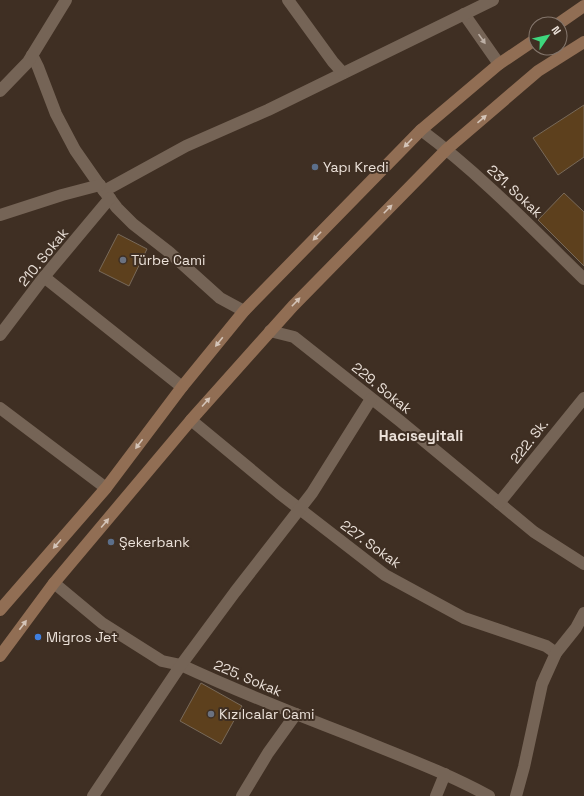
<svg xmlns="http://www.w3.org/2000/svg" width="584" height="796" font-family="'Space Grotesk',sans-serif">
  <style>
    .building { fill: #5d401d; stroke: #786959 }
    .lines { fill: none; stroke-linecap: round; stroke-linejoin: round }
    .minor { stroke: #756456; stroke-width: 12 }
    .tertiary { stroke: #756456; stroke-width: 12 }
    .secondary { stroke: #916e54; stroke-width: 12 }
    .oneway { fill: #bcafa5 }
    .oneway2 { fill: #d4c4b8 }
    .service-dot { fill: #5c6f8a; stroke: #3f2f23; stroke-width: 1.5 }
    .worship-dot { fill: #6b7280; stroke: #3f2f23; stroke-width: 1.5 }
    .shop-dot { fill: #3f7fe0; stroke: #3f2f23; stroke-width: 1.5 }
    .labels { text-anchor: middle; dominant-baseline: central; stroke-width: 4; stroke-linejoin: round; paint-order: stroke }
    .poi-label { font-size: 14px; fill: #ebe1d9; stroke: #3f2f23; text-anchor: start }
    .street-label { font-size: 14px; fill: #ebe1d9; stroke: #3f2f23 }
    .neighbourhood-label { font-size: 15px; font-weight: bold; fill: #ebe1d9; stroke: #3f2f23 }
  </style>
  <rect width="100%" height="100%" fill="#3f2f23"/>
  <g class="building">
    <polygon points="584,105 584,157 558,175 533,138"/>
    <polygon points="564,193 584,212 584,266 538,220"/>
    <polygon points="118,234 147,249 129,286 99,271"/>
    <polygon points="201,683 242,706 221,744 180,721"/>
  </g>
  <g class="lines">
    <g class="minor">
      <polyline points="464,14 499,64"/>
      <polyline points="32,55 38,67 56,114 75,150 98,183 117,208 133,224 169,252 220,298 244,311"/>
      <polyline points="0,91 28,62 66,0"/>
      <path d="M421 130C479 173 532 228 584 279"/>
      <polyline points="104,191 186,146 268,110 493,0"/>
      <polyline points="0,215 62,195 100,185"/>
      <polyline points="44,277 182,387"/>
      <polyline points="270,331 294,337 400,421 534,532 584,564"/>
      <polyline points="0,335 44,277 110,198"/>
      <polyline points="0,408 106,488"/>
      <polyline points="191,420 279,493 385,575 464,618 546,646 556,653"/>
      <polyline points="499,503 584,398"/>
      <path d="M54 583 102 623 162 661 181 665C237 691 295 714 352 736 398 755 445 772 489 796"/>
      <polyline points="93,796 181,665 235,592 312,493 371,399"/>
      <polyline points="242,796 268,753 296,714"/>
      <polyline points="436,796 445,774"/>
      <polyline points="516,796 524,767 542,684 556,653 576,628 584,613"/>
    </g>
    <polyline class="tertiary" points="288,0 333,62 343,73"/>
    <g class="secondary">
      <polyline points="558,24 584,6"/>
      <polyline points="0,610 106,488 182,387 244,311 421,130 499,64 536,39"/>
      <polyline points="0,656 54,583 191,420 293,306 447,149 538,71 584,42"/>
    </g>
  </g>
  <defs><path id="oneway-solid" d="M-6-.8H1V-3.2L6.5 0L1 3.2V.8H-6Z"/></defs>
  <use class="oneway" href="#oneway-solid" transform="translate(482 39) rotate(55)"/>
  <g class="oneway2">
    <use href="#oneway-solid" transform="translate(482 119) rotate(-41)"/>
    <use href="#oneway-solid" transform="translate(408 143) rotate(134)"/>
    <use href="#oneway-solid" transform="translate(388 209) rotate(-45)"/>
    <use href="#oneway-solid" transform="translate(317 236) rotate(134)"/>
    <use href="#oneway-solid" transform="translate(296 302) rotate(-46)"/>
    <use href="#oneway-solid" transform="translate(219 342) rotate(129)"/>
    <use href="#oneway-solid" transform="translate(206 402) rotate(-48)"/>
    <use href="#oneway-solid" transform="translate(139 444) rotate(127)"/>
    <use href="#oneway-solid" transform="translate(105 523) rotate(-50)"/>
    <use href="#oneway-solid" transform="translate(57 544) rotate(131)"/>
    <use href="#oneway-solid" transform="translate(23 625) rotate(-53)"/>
  </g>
  <g class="service-dot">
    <circle cx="315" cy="167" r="4"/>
    <circle cx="111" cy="542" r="4"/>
  </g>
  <g class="worship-dot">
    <circle cx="123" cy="260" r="4"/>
    <circle cx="211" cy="714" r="4"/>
  </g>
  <circle class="shop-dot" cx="38" cy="637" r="4"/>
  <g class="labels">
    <g class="poi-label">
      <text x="323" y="167">Yapı Kredi</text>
      <text x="131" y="260">Türbe Cami</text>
      <text x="119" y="542">Şekerbank</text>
      <text x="46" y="637">Migros Jet</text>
      <text x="219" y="714">Kızılcalar Cami</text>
    </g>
    <g class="street-label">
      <text transform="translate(515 191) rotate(43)">231. Sokak</text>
      <text transform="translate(43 257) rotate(-51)">210. Sokak</text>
      <text transform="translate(382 388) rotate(39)">229. Sokak</text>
      <text transform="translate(529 441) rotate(-52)">222. Sk.</text>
      <text transform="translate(371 544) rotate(36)">227. Sokak</text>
      <text transform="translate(248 678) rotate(23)">225. Sokak</text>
    </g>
    <g class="neighbourhood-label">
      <text x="421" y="435">Hacıseyitali</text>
    </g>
  </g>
  <g transform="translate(548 36) rotate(56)"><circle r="19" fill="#3f2f23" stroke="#84766c"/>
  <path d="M0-3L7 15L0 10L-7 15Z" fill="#3ed77d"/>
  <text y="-6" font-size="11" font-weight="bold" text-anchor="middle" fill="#ebe1d9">N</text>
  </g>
</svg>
